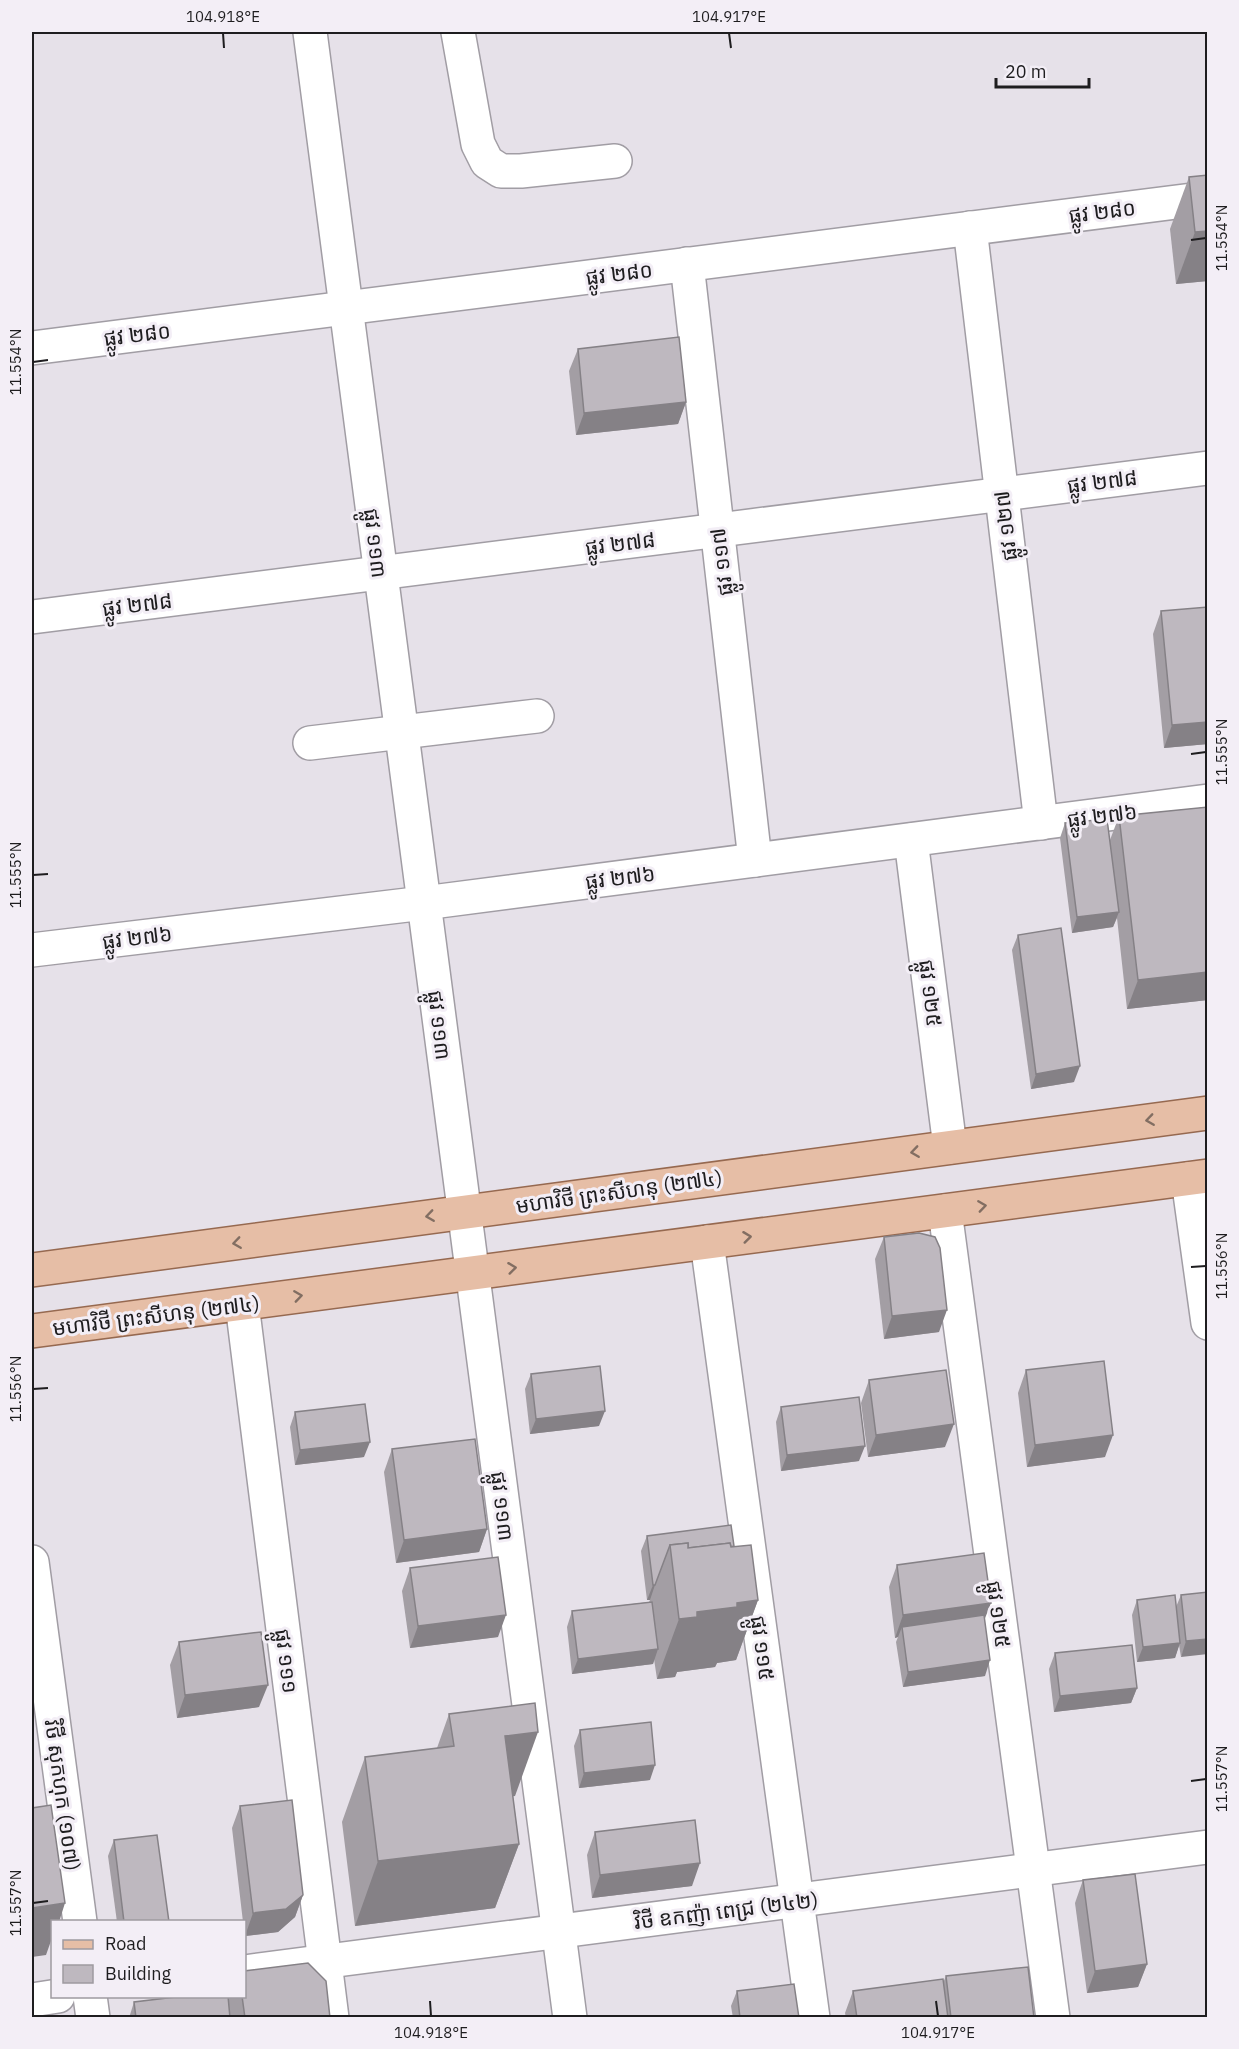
<svg xmlns="http://www.w3.org/2000/svg" width="1239" height="2049" font-family="'IBM Plex Sans','Noto Sans Khmer',sans-serif">
  <style>
    .lines { fill: none; stroke-linecap: round; stroke-linejoin: round }
    .minor-casing { stroke: #a19da4; stroke-width: 36 }
    .major-casing { stroke: #966950; stroke-width: 36 }
    .minor { stroke: #fff; stroke-width: 33 }
    .major { stroke: #e6bea6; stroke-width: 33 }
    .wall { fill: #a39ea4 }
    .shaded-wall { fill: #858186 }
    .building { fill: #beb8bf; stroke: #858186; stroke-width: 1.5 }
    .oneway { stroke: #826e62 }
    .ticks { fill: none; stroke: #1e1d1f; stroke-width: 2 }
    .labels { text-anchor: middle; dominant-baseline: central; stroke-width: 6; stroke-linejoin: round; paint-order: stroke }
    .street-label { font-size: 21px; fill: #1e1d1f; stroke: #f3eef6 }
    .neatline { fill: none; stroke: #1e1d1f; stroke-width: 2 }
    .ticks-label { font-size: 15px; text-anchor: middle; fill: #1e1d1f }
  </style>
  <rect width="100%" height="100%" fill="#e6e1e9"/>
  <g class="lines">
    <defs>
      <g id="minor">
        <polyline points="310,32 570,2018"/>
        <polyline points="458,32 478,144 487,162 501,171 521,171 615,161"/>
        <polyline points="970,228 1041,823"/>
        <polyline points="687,264 755,860"/>
        <polyline points="32,348 1208,198"/>
        <polyline points="32,617 1208,468"/>
        <polyline points="310,743 537,716"/>
        <polyline points="911,840 950,1147"/>
        <polyline points="32,950 424,903 1208,801"/>
        <polyline points="1188,1179 1208,1323"/>
        <polyline points="945,1211 1053,2018"/>
        <polyline points="707,1242 813,2018"/>
        <polyline points="242,1304 332,2018"/>
        <polyline points="32,1562 80,1922"/>
        <polyline points="244,1972 1208,1847"/>
        <polyline points="90,1996 93,2018"/>
        <polyline points="32,2000 58,1996"/>
      </g>
      <g id="major">
        <polyline points="32,1270 1208,1113"/>
        <polyline points="32,1331 1208,1176"/>
      </g>
    </defs>
    <use href="#minor" class="minor-casing"/>
    <use href="#major" class="major-casing"/>
    <use href="#minor" class="minor"/>
    <use href="#major" class="major"/>
  </g>
  <g class="wall">
    <polygon points="1208,175 1208,281 1176,284 1170,229 1189,177"/>
    <polygon points="578,349 686,402 678,424 576,435 569,371"/>
    <polygon points="1208,607 1208,744 1164,748 1153,634 1161,611"/>
    <polygon points="1208,807 1208,1000 1127,1009 1117,918 1113,927 1072,933 1060,838 1065,823 1110,840 1119,816"/>
    <polygon points="1018,935 1074,1082 1031,1089 1012,950"/>
    <polygon points="884,1237 939,1332 884,1339 875,1259"/>
    <polygon points="1026,1370 1105,1457 1027,1467 1018,1393"/>
    <polygon points="531,1374 599,1426 530,1434 525,1389"/>
    <polygon points="869,1380 945,1447 868,1457 861,1403"/>
    <polygon points="781,1407 859,1461 781,1471 776,1422"/>
    <polygon points="295,1412 364,1457 295,1465 290,1427"/>
    <polygon points="392,1449 487,1529 479,1552 396,1563 384,1472"/>
    <polygon points="647,1536 734,1546 758,1600 736,1660 717,1663 715,1667 677,1672 675,1677 657,1679 654,1659 653,1664 572,1674 567,1627 572,1611 649,1602 650,1600 647,1600 641,1551"/>
    <polygon points="897,1565 985,1620 985,1676 903,1687 896,1642 898,1637 895,1638 889,1587"/>
    <polygon points="410,1568 498,1637 410,1648 402,1591"/>
    <polygon points="1208,1592 1181,1657 1179,1645 1175,1658 1137,1662 1132,1615 1137,1600 1176,1607 1181,1595"/>
    <polygon points="179,1642 259,1707 177,1718 170,1665"/>
    <polygon points="1055,1653 1137,1688 1131,1703 1054,1712 1049,1669"/>
    <polygon points="449,1714 515,1796 513,1796 519,1844 495,1908 355,1926 342,1822 365,1757 437,1748"/>
    <polygon points="580,1730 650,1780 579,1788 574,1746"/>
    <polygon points="240,1806 303,1895 295,1917 278,1932 245,1936 244,1922 243,1922 232,1828"/>
    <polygon points="595,1832 692,1886 592,1898 587,1855"/>
    <polygon points="114,1840 169,1922 117,1922 108,1856"/>
    <polygon points="1083,1880 1147,1964 1138,1987 1087,1993 1075,1903"/>
    <polygon points="946,1976 1034,2018 846,2018 845,2013 853,1991 943,1983"/>
    <polygon points="737,1991 799,2018 733,2018 731,2006"/>
    <polygon points="230,1996 242,1996 245,2018 129,2018 134,2002 228,2000"/>
  </g>
  <g class="shaded-wall">
    <polygon points="1208,231 1208,281 1176,284 1195,232"/>
    <polygon points="686,402 678,424 576,435 584,413"/>
    <polygon points="1208,722 1208,744 1164,748 1172,725"/>
    <polygon points="1119,912 1113,927 1072,933 1077,917"/>
    <polygon points="1208,972 1208,1000 1127,1009 1138,980"/>
    <polygon points="1080,1066 1074,1082 1031,1089 1036,1074"/>
    <polygon points="947,1310 939,1332 884,1339 892,1316"/>
    <polygon points="605,1411 599,1426 530,1434 536,1419"/>
    <polygon points="954,1424 945,1447 868,1457 876,1435"/>
    <polygon points="1113,1435 1105,1457 1027,1467 1035,1445"/>
    <polygon points="370,1442 364,1457 295,1465 300,1450"/>
    <polygon points="865,1446 859,1461 781,1471 787,1455"/>
    <polygon points="487,1529 479,1552 396,1563 404,1540"/>
    <polygon points="653,1585 655,1585 650,1600 647,1600"/>
    <polygon points="758,1600 736,1660 717,1663 715,1667 677,1672 675,1677 657,1679 679,1619 697,1612 737,1603"/>
    <polygon points="991,1603 982,1626 902,1627 898,1637 895,1638 903,1615"/>
    <polygon points="506,1615 498,1637 410,1648 418,1626"/>
    <polygon points="1208,1639 1208,1654 1181,1657 1186,1641"/>
    <polygon points="1180,1643 1175,1658 1137,1662 1143,1647"/>
    <polygon points="658,1649 653,1664 572,1674 578,1659"/>
    <polygon points="990,1660 985,1676 903,1687 908,1672"/>
    <polygon points="268,1685 259,1707 177,1718 185,1695"/>
    <polygon points="1137,1688 1131,1703 1054,1712 1060,1696"/>
    <polygon points="538,1732 515,1796 482,1801 505,1736"/>
    <polygon points="655,1765 650,1780 579,1788 584,1773"/>
    <polygon points="519,1844 495,1908 355,1926 378,1861"/>
    <polygon points="700,1863 692,1886 592,1898 600,1875"/>
    <polygon points="303,1895 295,1917 278,1932 245,1936 253,1913"/>
    <polygon points="65,1903 59,1922 52,1922 52,1938 46,1955 32,1957 32,1908"/>
    <polygon points="1147,1964 1138,1987 1087,1993 1095,1971"/>
  </g>
  <g class="building">
    <polygon points="1208,175 1208,231 1195,232 1189,177"/>
    <polygon points="679,337 686,402 584,413 578,349"/>
    <polygon points="1208,607 1208,722 1172,725 1161,611"/>
    <polygon points="1208,807 1208,972 1138,980 1119,816"/>
    <polygon points="1107,819 1119,912 1077,917 1065,823"/>
    <polygon points="1061,928 1080,1066 1036,1074 1018,935"/>
    <polygon points="919,1233 935,1237 940,1248 947,1310 892,1316 884,1237"/>
    <polygon points="1104,1361 1113,1435 1035,1445 1026,1370"/>
    <polygon points="600,1366 605,1411 536,1419 531,1374"/>
    <polygon points="946,1370 954,1424 876,1435 869,1380"/>
    <polygon points="859,1397 865,1446 787,1455 781,1407"/>
    <polygon points="365,1404 370,1442 300,1450 295,1412"/>
    <polygon points="475,1439 487,1529 404,1540 392,1449"/>
    <polygon points="731,1525 734,1546 731,1547 730,1543 688,1548 688,1543 670,1545 655,1585 653,1585 647,1536"/>
    <polygon points="688,1543 688,1548 730,1543 731,1547 751,1545 758,1600 737,1603 737,1607 697,1612 697,1617 679,1619 670,1545"/>
    <polygon points="984,1553 991,1603 903,1615 897,1565"/>
    <polygon points="498,1557 506,1615 418,1626 410,1568"/>
    <polygon points="1208,1592 1208,1639 1186,1641 1181,1595"/>
    <polygon points="1175,1595 1180,1643 1143,1647 1137,1600"/>
    <polygon points="652,1602 658,1649 578,1659 572,1611"/>
    <polygon points="984,1615 990,1660 908,1672 902,1627"/>
    <polygon points="261,1632 268,1685 185,1695 179,1642"/>
    <polygon points="1132,1645 1137,1688 1060,1696 1055,1653"/>
    <polygon points="535,1703 538,1732 505,1736 519,1844 378,1861 365,1757 454,1746 449,1714"/>
    <polygon points="651,1722 655,1765 584,1773 580,1730"/>
    <polygon points="292,1800 303,1895 286,1909 253,1913 240,1806"/>
    <polygon points="51,1805 65,1903 32,1908 32,1808"/>
    <polygon points="695,1820 700,1863 600,1875 595,1832"/>
    <polygon points="157,1835 169,1922 124,1922 114,1840"/>
    <polygon points="1135,1874 1147,1964 1095,1971 1083,1880"/>
    <polygon points="308,1963 326,1981 330,2018 245,2018 242,1996 244,1996 244,1971"/>
    <polygon points="1028,1967 1034,2018 951,2018 946,1976"/>
    <polygon points="943,1979 948,2018 857,2018 853,1991"/>
    <polygon points="794,1984 799,2018 740,2018 737,1991"/>
    <polygon points="184,1996 228,1996 230,2018 136,2018 134,2002"/>
  </g>
  <defs><path id="oneway-chevron" d="M-2-3.5L2.5 0L-2 3.5" fill="none" stroke-width="1.6" stroke-linecap="round" stroke-linejoin="round" transform="scale(1.5)"/></defs>
  <g class="oneway">
    <use href="#oneway-chevron" transform="translate(1150 1120) rotate(172)"/>
    <use href="#oneway-chevron" transform="translate(915 1152) rotate(172)"/>
    <use href="#oneway-chevron" transform="translate(982 1206) rotate(-8)"/>
    <use href="#oneway-chevron" transform="translate(430 1216) rotate(172)"/>
    <use href="#oneway-chevron" transform="translate(747 1237) rotate(-7)"/>
    <use href="#oneway-chevron" transform="translate(237 1243) rotate(172)"/>
    <use href="#oneway-chevron" transform="translate(512 1268) rotate(-7)"/>
    <use href="#oneway-chevron" transform="translate(298 1296) rotate(-8)"/>
  </g>
  <path class="ticks" d="M223 33 224 48M729 33 731 48M1191 240 1206 238M33 362 48 360M1191 754 1206 752M33 875 48 874M1191 1267 1206 1266M33 1389 48 1388M1191 1781 1206 1779M33 1903 48 1901M430 2001 431 2016M936 2001 938 2016"/>
  <g class="labels">
    <g class="street-label">
      <text transform="translate(1102 211) rotate(-7)">ផ្លូវ ២៨០</text>
      <text transform="translate(619 273) rotate(-7)">ផ្លូវ ២៨០</text>
      <text transform="translate(137 334) rotate(-7)">ផ្លូវ ២៨០</text>
      <text transform="translate(1102 481) rotate(-7)">ផ្លូវ ២៧៨</text>
      <text transform="translate(1005 526) rotate(-97)">ផ្លូវ ១២៧</text>
      <text transform="translate(376 543) rotate(83)">ផ្លូវ ១១៣</text>
      <text transform="translate(620 543) rotate(-7)">ផ្លូវ ២៧៨</text>
      <text transform="translate(721 562) rotate(-97)">ផ្លូវ ១១៧</text>
      <text transform="translate(137 604) rotate(-7)">ផ្លូវ ២៧៨</text>
      <text transform="translate(1102 815) rotate(-7)">ផ្លូវ ២៧៦</text>
      <text transform="translate(620 877) rotate(-7)">ផ្លូវ ២៧៦</text>
      <text transform="translate(137 937) rotate(-7)">ផ្លូវ ២៧៦</text>
      <text transform="translate(931 993) rotate(83)">ផ្លូវ ១២៥</text>
      <text transform="translate(440 1025) rotate(83)">ផ្លូវ ១១៣</text>
      <text transform="translate(619 1191) rotate(-8)">មហាវិថី ព្រះសីហនុ (២៧៤)</text>
      <text transform="translate(156 1315) rotate(-7)">មហាវិថី ព្រះសីហនុ (២៧៤)</text>
      <text transform="translate(503 1506) rotate(83)">ផ្លូវ ១១៣</text>
      <text transform="translate(999 1614) rotate(82)">ផ្លូវ ១២៥</text>
      <text transform="translate(763 1648) rotate(82)">ផ្លូវ ១១៥</text>
      <text transform="translate(287 1661) rotate(83)">ផ្លូវ ១១១</text>
      <text transform="translate(63 1795) rotate(82)">វិថី សុកហុក (១០៧)</text>
      <text transform="translate(726 1910) rotate(-7)">វិថី ឧកញ៉ា ពេជ្រ (២៤២)</text>
    </g>
  </g>
  <rect width="1239" height="2049" fill="none" stroke="#f3eef6" stroke-width="66"/>
  <rect x="51" y="1920" width="195" height="78" fill="#f3eef6" stroke="#9e9aa0" stroke-width="1.5"/>
  <rect x="63" y="1940" width="30" height="9" fill="#e6bea6" stroke="#9e9aa0" stroke-width="1.5"/>
  <text x="105" y="1950" font-size="18" fill="#1e1d1f">Road</text>
  <rect x="63" y="1965" width="30" height="18" fill="#beb8bf" stroke="#9e9aa0" stroke-width="1.5"/>
  <text x="105" y="1980" font-size="18" fill="#1e1d1f">Building</text>
  <path d="M996 78v9h93v-9" fill="none" stroke="#1e1d1f" stroke-width="3"/>
  <text x="1005" y="78" font-size="18" fill="#1e1d1f" stroke="#f3eef6" stroke-width="4.5" paint-order="stroke">20 m</text>
  <rect x="33" y="33" width="1173" height="1983" class="neatline"/>
  <g class="ticks-label">
    <text x="223" y="22">104.918°E</text>
    <text x="729" y="22">104.917°E</text>
    <text transform="translate(1222 238) rotate(-90)" y="5">11.554°N</text>
    <text transform="translate(16 362) rotate(-90)" y="5">11.554°N</text>
    <text transform="translate(1222 752) rotate(-90)" y="5">11.555°N</text>
    <text transform="translate(16 875) rotate(-90)" y="5">11.555°N</text>
    <text transform="translate(1222 1266) rotate(-90)" y="5">11.556°N</text>
    <text transform="translate(16 1389) rotate(-90)" y="5">11.556°N</text>
    <text transform="translate(1222 1779) rotate(-90)" y="5">11.557°N</text>
    <text transform="translate(16 1903) rotate(-90)" y="5">11.557°N</text>
    <text x="431" y="2038">104.918°E</text>
    <text x="938" y="2038">104.917°E</text>
  </g>
</svg>
